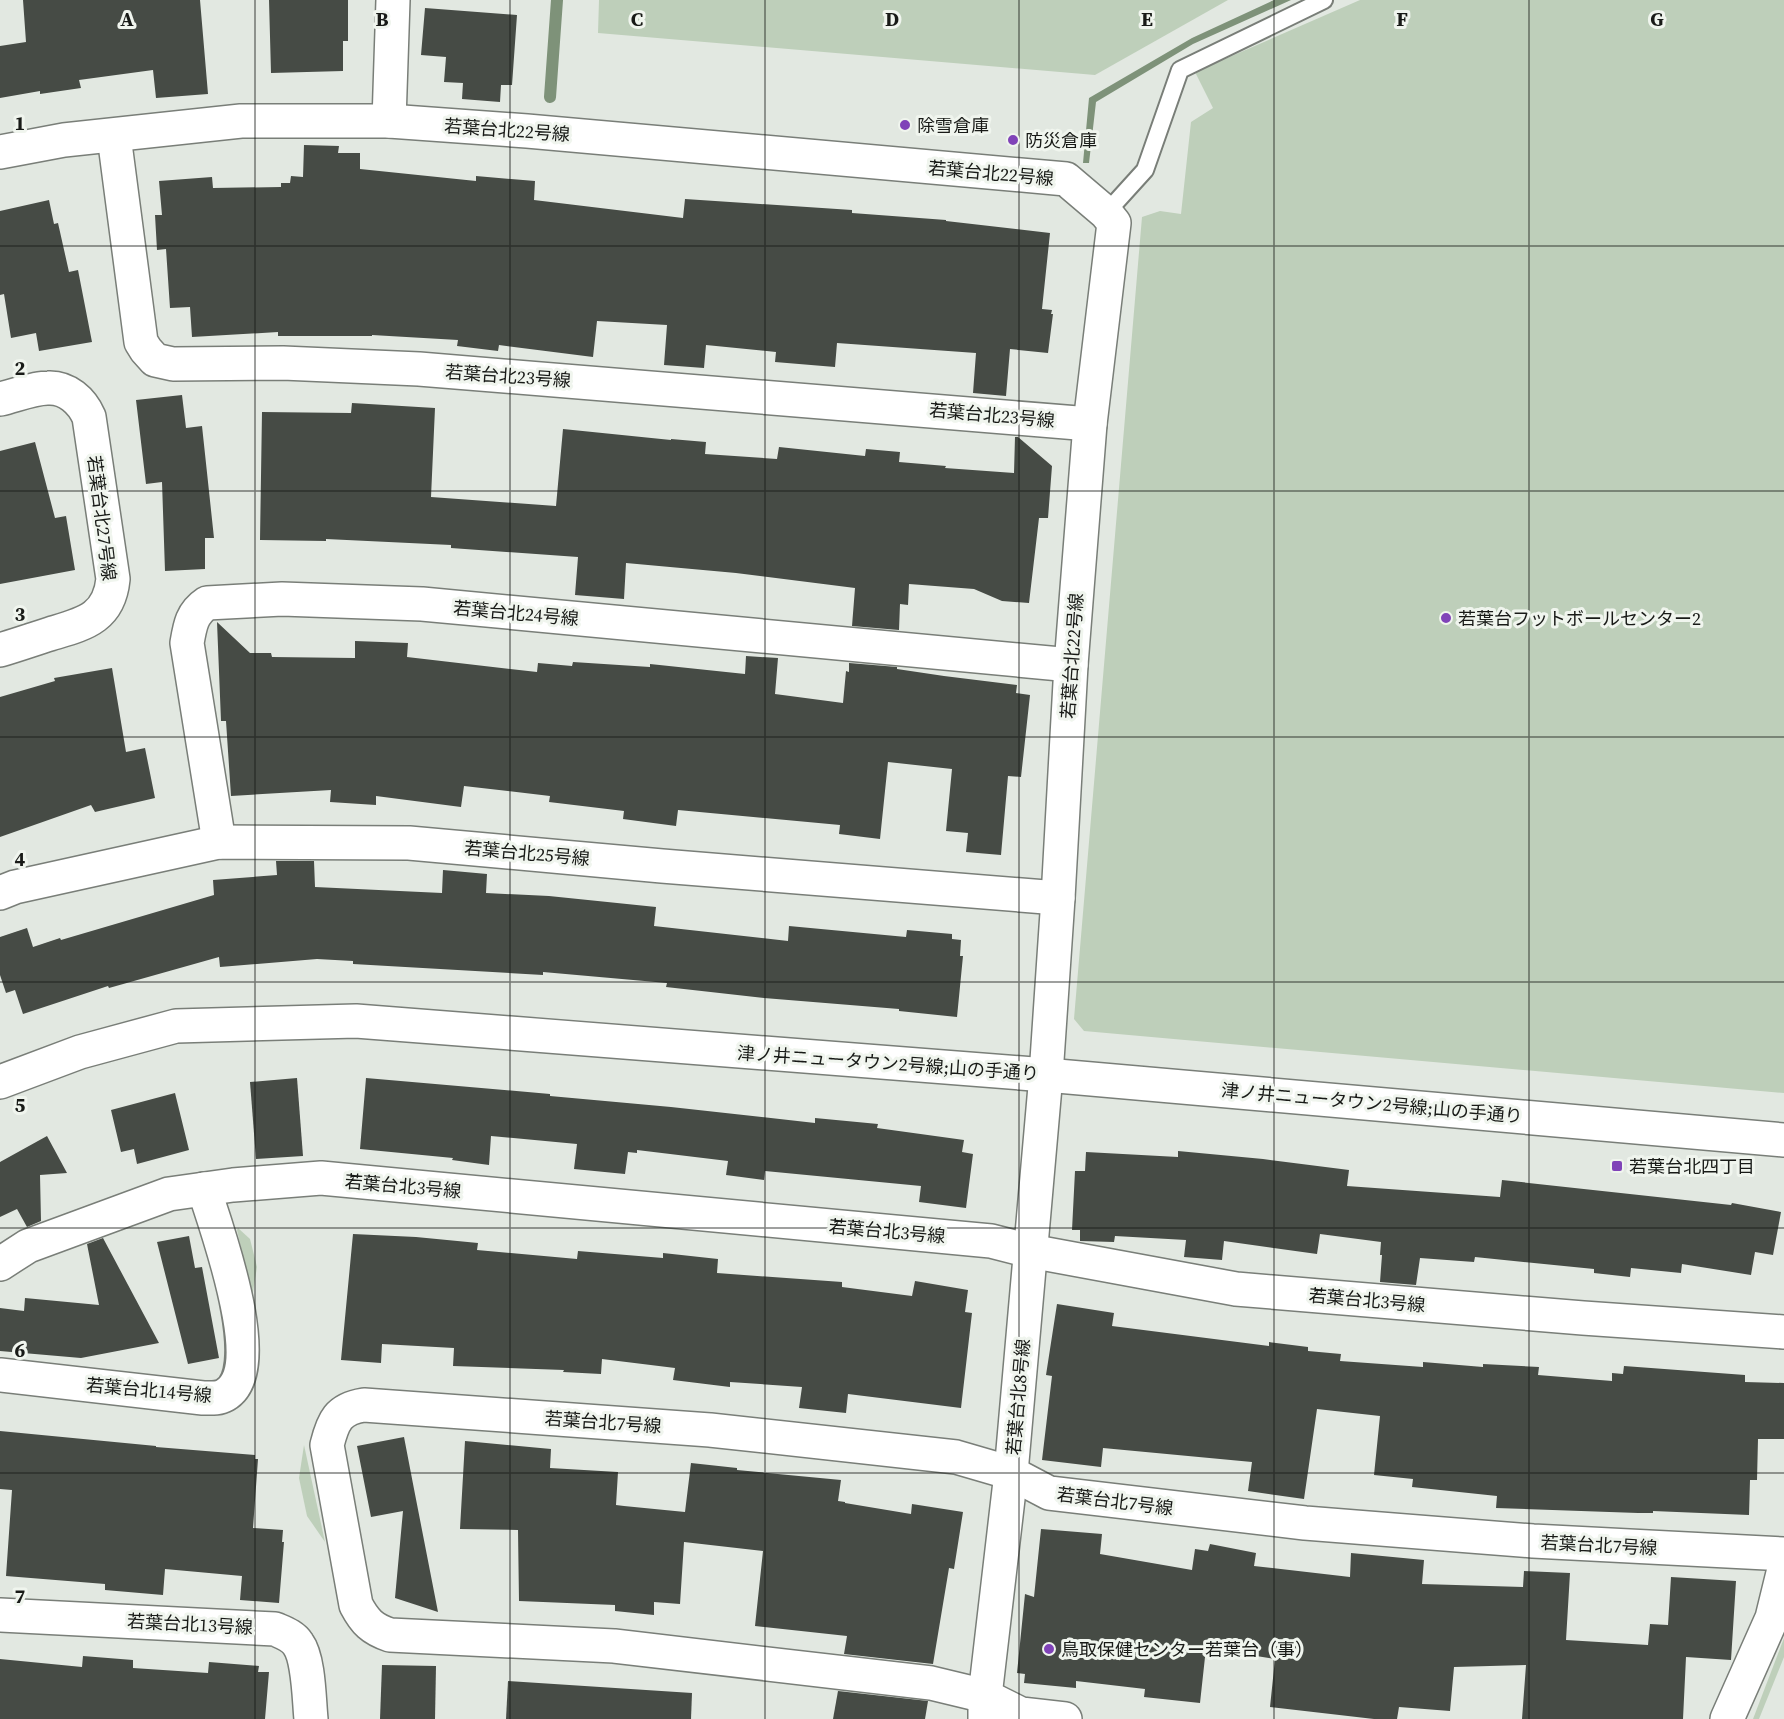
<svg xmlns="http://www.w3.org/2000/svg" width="1784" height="1719" font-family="'Source Serif 4','Noto Sans JP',serif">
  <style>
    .green { fill: #becfba }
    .water { fill: #7e9279 }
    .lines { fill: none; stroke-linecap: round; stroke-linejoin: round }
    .stream { stroke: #7e9279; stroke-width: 12 }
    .building { fill: #464b45 }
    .lane-casing { stroke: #797e78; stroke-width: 20 }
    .street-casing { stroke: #797e78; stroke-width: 36 }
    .secondary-casing { stroke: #797e78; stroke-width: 36 }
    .lane { stroke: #fff; stroke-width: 16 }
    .street { stroke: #fff; stroke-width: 33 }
    .secondary { stroke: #fff; stroke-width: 33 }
    .grid { fill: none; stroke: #181a17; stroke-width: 1.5; stroke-opacity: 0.55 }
    .poi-dot { fill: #8043b8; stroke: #f0f5ee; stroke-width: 2 }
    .labels { text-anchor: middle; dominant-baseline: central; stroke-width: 6; stroke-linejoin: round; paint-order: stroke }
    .poi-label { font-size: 18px; fill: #181a17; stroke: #f0f5ee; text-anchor: start }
    .street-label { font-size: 18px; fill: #181a17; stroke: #f0f5ee }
    .grid-label { font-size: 20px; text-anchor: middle; font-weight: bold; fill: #181a17; stroke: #f0f5ee; stroke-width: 6; stroke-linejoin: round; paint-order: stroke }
  </style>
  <rect width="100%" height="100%" fill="#e2e8e1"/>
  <g class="green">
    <polygon points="599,0 1228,0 1095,75 598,33"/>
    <polygon points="1360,0 1784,0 1784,1093 1084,1031 1074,1019 1142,217 1160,211 1181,214 1191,122 1213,108 1195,72"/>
    <polygon points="238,1228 250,1239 257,1267 252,1298 237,1230"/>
    <polygon points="304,1445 325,1542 307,1516 299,1478"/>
    <polygon points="1784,1638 1784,1657 1759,1719 1753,1719"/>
  </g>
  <polygon class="water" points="1274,0 1291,0 1193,44 1096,102 1089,163 1083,163 1089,98 1192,38"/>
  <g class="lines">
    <polyline class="stream" points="550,97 557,0"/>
  </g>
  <g class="building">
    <polygon points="23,0 200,0 208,94 156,98 153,70 79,80 81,88 40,94 40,91 0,98 0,46 26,42"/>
    <polygon points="269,0 348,0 348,41 343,41 343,71 271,73"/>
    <polygon points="425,8 517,15 512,85 501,85 500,102 462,99 463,83 444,82 446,57 421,55"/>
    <polygon points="304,145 339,146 338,153 360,153 360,169 476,181 476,176 535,181 534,200 683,218 685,199 852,210 852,213 946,220 946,221 1050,233 1042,309 1052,310 1051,314 1053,314 1048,353 1010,349 1006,396 973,393 976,353 837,343 835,367 775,362 776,352 706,345 704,368 664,365 667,325 597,321 593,357 499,345 498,351 457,346 458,340 372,335 372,336 278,336 278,332 192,337 190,307 170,308 166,249 157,250 155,215 162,215 159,181 212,177 213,188 281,187 281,183 290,183 291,176 303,177"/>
    <polygon points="49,200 54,224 58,223 69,272 78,270 92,342 39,351 36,333 11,338 4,294 0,295 0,211"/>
    <polygon points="182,395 186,428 202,426 214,538 205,538 205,569 165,571 162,482 146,484 136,400"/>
    <polygon points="352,403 435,408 431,497 556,506 563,429 671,440 671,439 706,442 705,454 777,459 779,447 865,456 866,449 900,452 899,462 946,466 945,468 1014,473 1015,437 1018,437 1052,466 1048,518 1039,518 1029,603 1002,601 974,589 909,584 908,605 900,604 899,630 852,626 855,588 736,573 626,563 624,599 575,595 578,557 451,548 451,545 326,539 326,541 260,540 262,412 351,413"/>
    <polygon points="35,442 55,518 66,516 75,570 0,584 0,451"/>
    <polygon points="217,622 250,653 271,653 272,657 355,658 355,641 408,643 407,657 537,672 538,663 572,666 573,662 650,667 650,664 745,674 746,656 778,658 775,694 843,703 846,671 849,672 849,663 897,667 897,669 944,676 1017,685 1016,693 1030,695 1021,777 1008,776 1001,855 966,852 968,833 946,831 952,769 888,762 880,839 839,834 840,825 678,810 676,826 623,819 624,811 549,802 550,796 464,786 461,807 376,796 376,805 330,802 331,790 231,796 226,721 221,721"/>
    <polygon points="112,668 126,752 145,748 155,798 95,812 91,805 0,837 0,697 55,681 54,678"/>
    <polygon points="276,861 314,861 315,887 442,893 443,870 487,874 486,893 549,896 656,907 654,926 788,941 789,926 906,937 907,930 952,934 952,939 961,940 960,956 963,956 957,1017 899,1011 899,1009 764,998 666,987 667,983 543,972 543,975 353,964 353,961 317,959 220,967 219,957 109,988 108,986 23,1014 15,990 6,993 0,975 0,937 27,928 33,947 60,938 61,940 214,895 213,880 277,875"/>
    <polygon points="297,1078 303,1156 256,1159 250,1082"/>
    <polygon points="366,1078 550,1094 550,1096 671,1107 815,1123 815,1118 878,1124 877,1128 964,1140 962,1152 973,1154 966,1208 919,1202 921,1186 765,1171 764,1180 726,1175 728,1161 637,1150 637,1153 628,1152 625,1174 574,1169 577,1144 491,1136 489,1165 452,1160 453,1158 360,1149"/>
    <polygon points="175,1093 189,1150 137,1164 134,1149 121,1152 111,1110"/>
    <polygon points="47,1136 67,1173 40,1175 41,1221 27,1227 17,1209 0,1217 0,1162"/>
    <polygon points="1178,1151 1263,1159 1349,1170 1347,1186 1500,1197 1502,1180 1731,1205 1732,1203 1781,1212 1773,1255 1755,1252 1751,1275 1682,1264 1681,1273 1631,1268 1630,1277 1594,1273 1594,1269 1475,1257 1474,1262 1420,1258 1416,1285 1380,1282 1382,1255 1380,1255 1381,1242 1320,1234 1317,1254 1224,1241 1222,1260 1184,1257 1186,1240 1115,1236 1114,1242 1080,1241 1080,1230 1072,1230 1075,1171 1085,1171 1086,1152 1178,1157"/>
    <polygon points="353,1234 416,1237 478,1243 477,1250 577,1259 578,1251 663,1258 663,1253 718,1259 717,1273 842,1282 842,1287 912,1296 915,1281 968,1290 965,1312 972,1313 961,1408 848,1394 846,1413 799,1408 802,1387 730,1382 730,1387 673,1380 675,1368 602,1359 601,1374 563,1372 564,1370 453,1366 454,1348 382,1344 381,1363 341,1360"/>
    <polygon points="189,1236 195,1268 202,1267 219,1358 188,1364 157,1242"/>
    <polygon points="103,1238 159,1343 81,1358 0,1351 0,1308 24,1311 25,1298 99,1305 87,1244"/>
    <polygon points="1057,1304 1114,1313 1112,1326 1269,1346 1269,1342 1308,1347 1308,1351 1341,1354 1340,1361 1423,1367 1423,1362 1483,1367 1483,1364 1539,1367 1538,1375 1612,1381 1612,1373 1623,1374 1624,1366 1745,1375 1745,1382 1784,1383 1784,1439 1758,1439 1757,1480 1750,1480 1749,1515 1653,1511 1653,1513 1638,1513 1496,1508 1497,1496 1412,1487 1413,1479 1374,1475 1380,1416 1317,1409 1304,1499 1248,1491 1252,1462 1103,1448 1101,1467 1042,1460 1052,1376 1046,1375"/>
    <polygon points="0,1431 156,1446 156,1447 255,1455 255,1459 258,1459 253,1528 283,1530 282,1542 284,1542 279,1603 240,1600 242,1576 165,1569 163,1595 105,1590 105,1584 6,1576 12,1490 0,1489"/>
    <polygon points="404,1437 414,1489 438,1612 395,1598 403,1511 371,1517 357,1446"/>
    <polygon points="465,1441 551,1449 550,1468 618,1472 616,1505 624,1506 685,1512 691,1463 737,1468 737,1470 841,1480 838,1501 845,1502 845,1503 911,1514 912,1504 963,1512 954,1569 949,1568 933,1664 844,1654 847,1636 755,1626 763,1551 684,1542 680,1604 654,1602 654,1615 615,1611 615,1605 519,1601 518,1530 460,1529"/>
    <polygon points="1041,1529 1102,1534 1100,1554 1192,1570 1195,1549 1208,1551 1210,1544 1256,1553 1254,1566 1350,1577 1351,1553 1424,1560 1422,1584 1523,1587 1524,1571 1570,1573 1566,1640 1648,1645 1650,1624 1668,1625 1671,1577 1736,1581 1731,1660 1686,1657 1683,1719 1522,1719 1526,1665 1454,1667 1450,1711 1399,1707 1397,1719 1374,1719 1270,1707 1275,1659 1206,1648 1200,1703 1144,1697 1145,1689 1076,1681 1076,1688 1024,1683 1025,1674 1017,1673 1025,1594 1034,1597"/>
    <polygon points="83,1656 133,1660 133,1668 208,1673 209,1662 259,1666 258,1672 269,1672 265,1719 0,1719 0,1659 82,1667"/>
    <polygon points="382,1665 436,1666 435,1719 380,1719"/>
    <polygon points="508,1681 692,1693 691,1719 506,1719"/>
    <polygon points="838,1691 928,1701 925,1719 833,1719"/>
  </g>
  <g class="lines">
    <defs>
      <polyline id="lane" points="1106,213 1145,170 1180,70 1324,0"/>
      <g id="street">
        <polyline points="389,121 393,0"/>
        <polyline points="114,136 141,342 146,350 155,360 173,364 283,363 419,369 1090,424"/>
        <polyline points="0,152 64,140 241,121 389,121 527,131 1066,179 1106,213 1114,223 1090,424 1071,665 1058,898 1046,1075 1011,1473 985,1696 985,1719"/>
        <path d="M0 399C14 396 33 388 48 388 67 387 82 401 89 417L113 579C109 619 83 624 50 634 34 639 17 645 0 650"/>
        <path d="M219 842 187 643C190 625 192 613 207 603L282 599 422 604 1071 665"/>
        <polyline points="0,893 15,887 219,842 409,843 662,866 1058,898"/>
        <polyline points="0,1264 28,1246 169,1194 233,1185 321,1178 991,1241 1030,1251 1236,1289 1583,1318 1784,1332"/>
        <path d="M0 1375 203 1398C210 1398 218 1399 225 1395 269 1370 216 1227 204 1189"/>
        <path d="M0 1615 275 1629C284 1633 293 1636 298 1644 309 1659 309 1700 311 1719"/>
        <path d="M1065 1719 1021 1714 985 1696 931 1683 614 1646 390 1635C372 1629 365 1622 356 1605L327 1445C333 1421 338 1409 364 1405L710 1430 956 1457 1011 1473 1049 1493 1305 1523 1533 1541 1784 1554"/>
        <polyline points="1727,1719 1772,1618 1784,1569"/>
      </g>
      <polyline id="secondary" points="0,1082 80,1052 176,1026 356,1021 1046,1075 1784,1140"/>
    </defs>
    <use href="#lane" class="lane-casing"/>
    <use href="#street" class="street-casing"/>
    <use href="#secondary" class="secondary-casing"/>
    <use href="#lane" class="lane"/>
    <use href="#street" class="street"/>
    <use href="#secondary" class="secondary"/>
  </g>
  <path class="grid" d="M255 0V1719M510 0V1719M765 0V1719M1019 0V1719M1274 0V1719M1529 0V1719M0 246H1784M0 491H1784M0 737H1784M0 982H1784M0 1228H1784M0 1473H1784"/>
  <g class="poi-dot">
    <circle cx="905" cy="125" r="6"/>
    <circle cx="1013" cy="140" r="6"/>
    <circle cx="1446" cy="618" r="6"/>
    <rect x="1611" y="1160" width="12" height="12" rx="3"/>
    <circle cx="1049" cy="1649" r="6"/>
  </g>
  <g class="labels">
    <g class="poi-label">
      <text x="917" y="125">除雪倉庫</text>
      <text x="1025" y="140">防災倉庫</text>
      <text x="1458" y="618">若葉台フットボールセンター2</text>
      <text x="1629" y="1166">若葉台北四丁目</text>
      <text x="1061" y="1649">鳥取保健センター若葉台（事）</text>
    </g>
    <g class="street-label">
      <text transform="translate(507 130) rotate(4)">若葉台北22号線</text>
      <text transform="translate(991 173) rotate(5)">若葉台北22号線</text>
      <text transform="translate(508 376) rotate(4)">若葉台北23号線</text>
      <text transform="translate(992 415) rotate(5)">若葉台北23号線</text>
      <text transform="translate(102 518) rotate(83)">若葉台北27号線</text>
      <text transform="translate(516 613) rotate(5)">若葉台北24号線</text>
      <text transform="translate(1072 656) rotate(-86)">若葉台北22号線</text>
      <text transform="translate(527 853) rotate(5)">若葉台北25号線</text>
      <text transform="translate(888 1063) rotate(4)">津ノ井ニュータウン2号線;山の手通り</text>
      <text transform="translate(1372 1103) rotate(5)">津ノ井ニュータウン2号線;山の手通り</text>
      <text transform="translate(403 1186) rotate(5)">若葉台北3号線</text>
      <text transform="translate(887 1231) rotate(5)">若葉台北3号線</text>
      <text transform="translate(1367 1300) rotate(5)">若葉台北3号線</text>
      <text transform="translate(149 1390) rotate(5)">若葉台北14号線</text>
      <text transform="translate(1018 1397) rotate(-85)">若葉台北8号線</text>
      <text transform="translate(603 1422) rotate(4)">若葉台北7号線</text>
      <text transform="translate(1115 1501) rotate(7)">若葉台北7号線</text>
      <text transform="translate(1599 1545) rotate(3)">若葉台北7号線</text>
      <text transform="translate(190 1624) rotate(3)">若葉台北13号線</text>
    </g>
  </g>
  <g class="grid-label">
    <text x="127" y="26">A</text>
    <text x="382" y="26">B</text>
    <text x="637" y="26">C</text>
    <text x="892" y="26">D</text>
    <text x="1147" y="26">E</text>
    <text x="1402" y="26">F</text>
    <text x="1657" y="26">G</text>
    <text x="20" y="130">1</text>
    <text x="20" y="375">2</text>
    <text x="20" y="621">3</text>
    <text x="20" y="866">4</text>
    <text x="20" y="1112">5</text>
    <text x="20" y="1357">6</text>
    <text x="20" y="1603">7</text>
  </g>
</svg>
